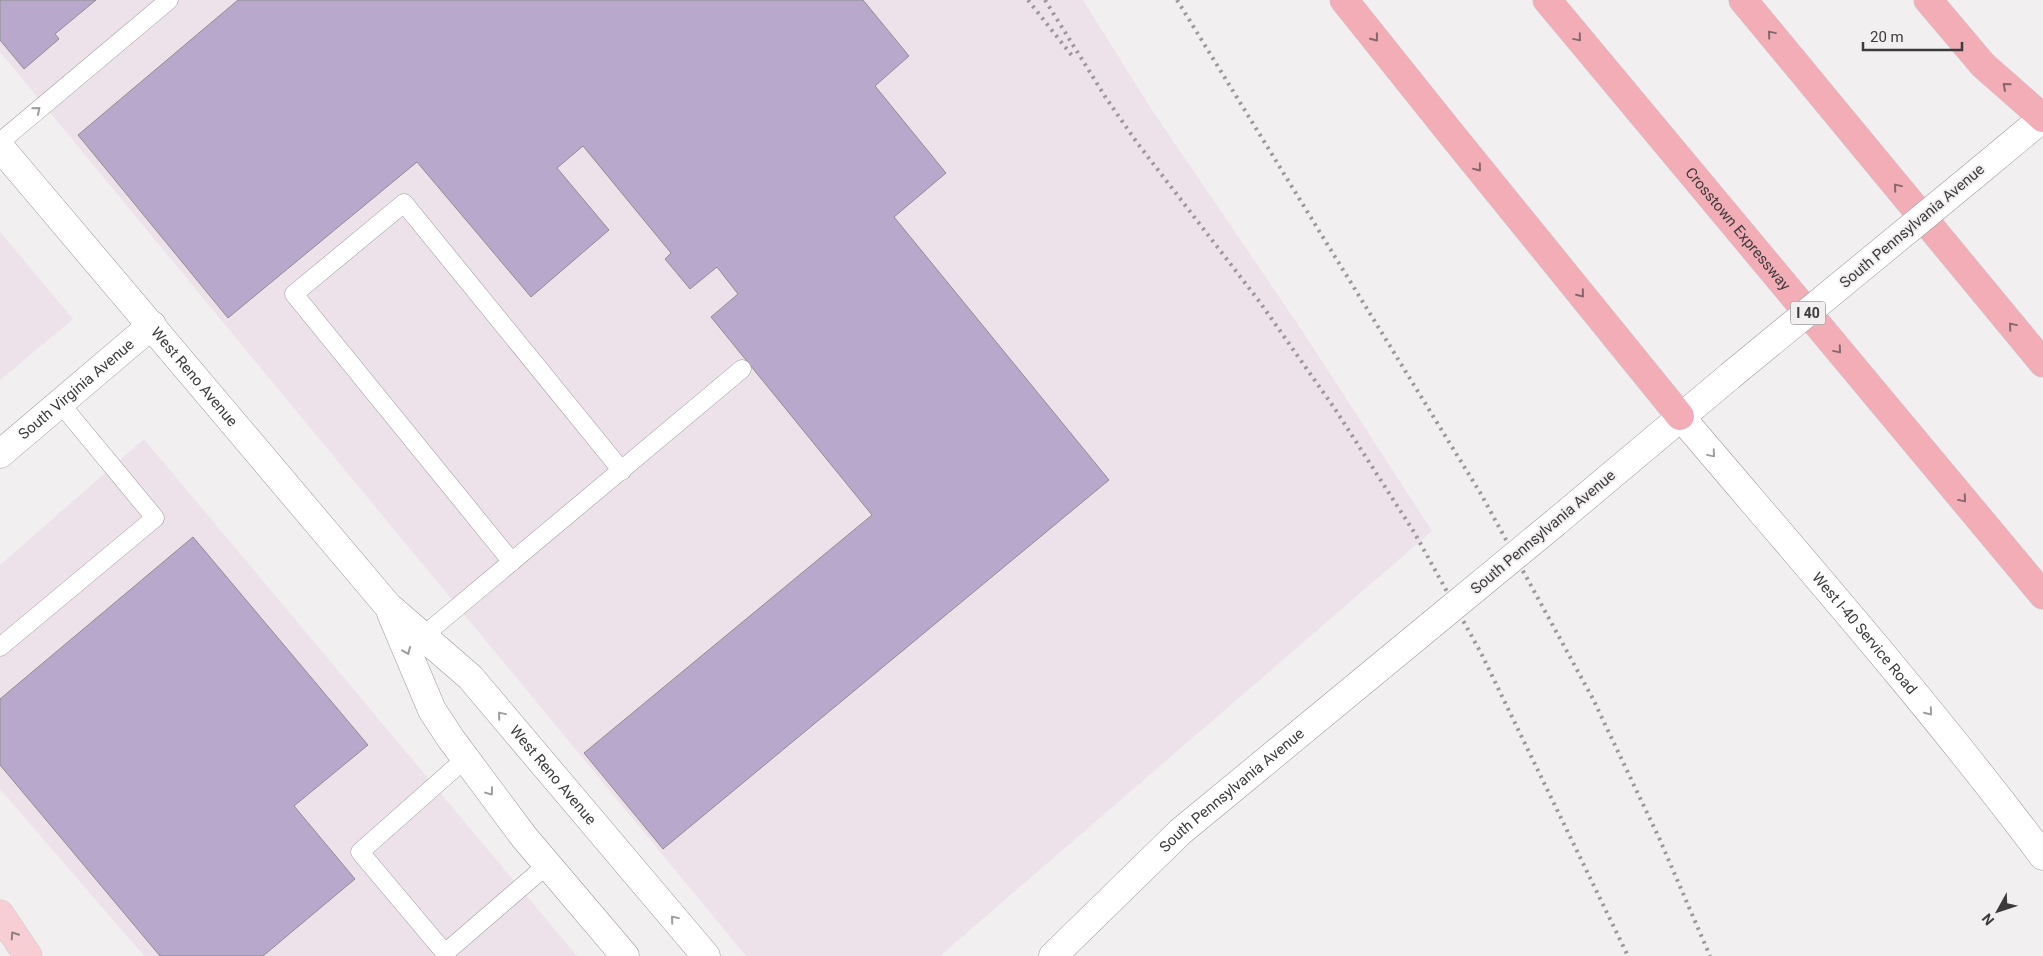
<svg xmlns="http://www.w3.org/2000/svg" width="2043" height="956" font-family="Roboto,sans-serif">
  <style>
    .built { fill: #ede2ea }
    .building { fill: #b8a9cc; stroke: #8e8d90 }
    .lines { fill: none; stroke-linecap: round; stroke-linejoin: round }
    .service-casing { stroke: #9c999b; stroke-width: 19 }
    .tertiary-casing { stroke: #9c999b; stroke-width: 29 }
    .secondary-casing { stroke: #9c999b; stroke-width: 29 }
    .primary-casing { stroke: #ccc; stroke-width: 29 }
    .motorway-casing { stroke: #ccc; stroke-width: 29 }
    .service { stroke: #fff; stroke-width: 18 }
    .tertiary { stroke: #fff; stroke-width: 28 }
    .secondary { stroke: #fff; stroke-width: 28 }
    .primary { stroke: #f7ced4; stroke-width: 28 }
    .motorway { stroke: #f2adb7; stroke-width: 28 }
    .rail { stroke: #9a9899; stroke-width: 4; stroke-dasharray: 2.5 5; stroke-linecap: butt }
    .secondary-bridge-casing { stroke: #9c999b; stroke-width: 29; stroke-linecap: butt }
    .secondary-bridge { stroke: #fff; stroke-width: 28 }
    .oneway { stroke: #85686d }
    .oneway2 { stroke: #9e9c9d }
    .oneway3 { stroke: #907d80 }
    .labels { text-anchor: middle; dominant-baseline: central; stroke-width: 4; stroke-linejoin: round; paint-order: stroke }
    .shield { fill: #f2eff1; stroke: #737072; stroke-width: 1 }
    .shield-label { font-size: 14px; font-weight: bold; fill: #3c3a3b }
    .street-label { font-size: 15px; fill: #3c3a3b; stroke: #f2eff1 }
  </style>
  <rect width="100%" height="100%" fill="#f2eff1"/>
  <g class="built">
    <polygon points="0,0 1083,0 1150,107 1303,332 1432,531 940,956 746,956 0,52"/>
    <polygon points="0,232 73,319 0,380"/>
    <polygon points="144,439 577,956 144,956 0,789 0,565"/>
  </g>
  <g class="building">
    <polygon points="0,0 96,0 55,34 59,39 24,69 0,40"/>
    <polygon points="238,0 863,0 909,56 875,86 946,173 894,217 1109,480 663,849 584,753 872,515 711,317 738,294 717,267 690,289 665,259 671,253 583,146 557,168 609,230 531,297 417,162 228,318 78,135"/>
    <polygon points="193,537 368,745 294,806 355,879 263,956 160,956 0,765 0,699"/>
  </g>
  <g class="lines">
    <defs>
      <g id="service">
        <polyline points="0,142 169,0"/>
        <polyline points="512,562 294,294 404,203 622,471"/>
        <polyline points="423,636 742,369"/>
        <polyline points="0,647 155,518 60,403"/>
        <polyline points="465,759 360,852 445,953 547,865"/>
      </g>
      <g id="tertiary">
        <path id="s1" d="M0 454 152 325"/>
      </g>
      <g id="secondary">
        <path id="s2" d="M0 147 388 606 470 677 706 956"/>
        <polyline points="1972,177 2043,118"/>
        <path id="s3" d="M1680 416C1803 561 1929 704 2043 856"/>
        <polyline points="1556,522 1730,376"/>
        <polyline points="391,613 432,710 451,739 524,837 625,956"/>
        <path id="s4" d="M1053 956 1180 832 1431 625"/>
      </g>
      <polyline id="primary" points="0,914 28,956"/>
      <g id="motorway">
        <polyline points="1344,0 1448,130 1680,416"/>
        <path id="s5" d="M1547 0 2043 595"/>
        <polyline points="1743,0 2043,363"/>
        <polyline points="1928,0 1983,65 2043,118"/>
      </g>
    </defs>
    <use href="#service" class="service-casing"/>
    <use href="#tertiary" class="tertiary-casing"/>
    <use href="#secondary" class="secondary-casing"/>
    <use href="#primary" class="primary-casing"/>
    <use href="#motorway" class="motorway-casing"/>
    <use href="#service" class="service"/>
    <use href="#tertiary" class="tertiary"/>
    <use href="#secondary" class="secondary"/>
    <use href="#primary" class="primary"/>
    <use href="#motorway" class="motorway"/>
    <g class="rail">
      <polyline points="1028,0 1073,57"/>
      <polyline points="1045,0 1106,98 1138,144 1259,301 1335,409 1414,532 1481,653 1628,956"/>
      <polyline points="1177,0 1481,494 1593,699 1660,840 1710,956"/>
    </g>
    <defs>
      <g id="secondary-bridge">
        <polyline points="1730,376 1972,177"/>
        <polyline points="1431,625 1556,522"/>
      </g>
    </defs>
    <use href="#secondary-bridge" class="secondary-bridge-casing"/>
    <use href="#secondary-bridge" class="secondary-bridge"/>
  </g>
  <defs><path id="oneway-chevron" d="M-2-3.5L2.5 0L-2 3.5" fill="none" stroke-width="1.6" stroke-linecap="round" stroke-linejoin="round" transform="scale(1.25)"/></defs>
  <g class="oneway">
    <use href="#oneway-chevron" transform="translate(1771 34) rotate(-130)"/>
    <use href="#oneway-chevron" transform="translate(1375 38) rotate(52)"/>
    <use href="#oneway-chevron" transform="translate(1578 38) rotate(50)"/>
    <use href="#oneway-chevron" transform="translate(2006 86) rotate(-139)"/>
    <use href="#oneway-chevron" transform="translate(1478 168) rotate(51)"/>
    <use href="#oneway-chevron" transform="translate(1897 187) rotate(-130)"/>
    <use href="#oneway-chevron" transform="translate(1581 294) rotate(51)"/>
    <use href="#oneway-chevron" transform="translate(2012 326) rotate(-130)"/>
    <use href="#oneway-chevron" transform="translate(1838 350) rotate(50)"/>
    <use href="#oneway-chevron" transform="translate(1963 499) rotate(50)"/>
  </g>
  <g class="oneway2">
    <use href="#oneway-chevron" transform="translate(37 110) rotate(-40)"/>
    <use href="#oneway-chevron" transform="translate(1712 454) rotate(50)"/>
    <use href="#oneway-chevron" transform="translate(407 651) rotate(67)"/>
    <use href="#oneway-chevron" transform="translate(1929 712) rotate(51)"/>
    <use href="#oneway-chevron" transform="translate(501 715) rotate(-130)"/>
    <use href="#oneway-chevron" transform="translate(490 792) rotate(53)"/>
    <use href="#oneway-chevron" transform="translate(674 919) rotate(-130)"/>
  </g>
  <use class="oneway3" href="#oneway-chevron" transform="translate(14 935) rotate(-123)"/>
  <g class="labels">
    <rect class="shield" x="1790.5" y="301.5" width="35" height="23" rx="4"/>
    <g class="shield-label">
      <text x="1808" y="313">I 40</text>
    </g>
    <g class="street-label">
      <text transform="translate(1912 226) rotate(-40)">South Pennsylvania Avenue</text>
      <text stroke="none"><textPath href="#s5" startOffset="298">Crosstown Expressway</textPath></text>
      <text stroke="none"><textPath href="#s2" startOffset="301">West Reno Avenue</textPath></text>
      <text stroke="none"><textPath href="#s1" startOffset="100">South Virginia Avenue</textPath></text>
      <text transform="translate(1543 532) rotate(-40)">South Pennsylvania Avenue</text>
      <text stroke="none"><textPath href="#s3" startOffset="285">West I-40 Service Road</textPath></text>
      <text stroke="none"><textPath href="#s2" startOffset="838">West Reno Avenue</textPath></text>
      <text stroke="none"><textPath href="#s4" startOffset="244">South Pennsylvania Avenue</textPath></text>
    </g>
  </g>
  <g transform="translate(1998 911) rotate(230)" stroke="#f2eff1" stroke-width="4" paint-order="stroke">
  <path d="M0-4L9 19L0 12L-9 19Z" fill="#3c3a3b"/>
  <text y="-8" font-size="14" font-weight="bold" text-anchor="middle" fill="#3c3a3b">N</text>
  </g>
  <path d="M1863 42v8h99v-8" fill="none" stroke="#3c3a3b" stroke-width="2.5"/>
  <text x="1870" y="42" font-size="15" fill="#3c3a3b" stroke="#f2eff1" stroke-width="4" paint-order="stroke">20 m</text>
</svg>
